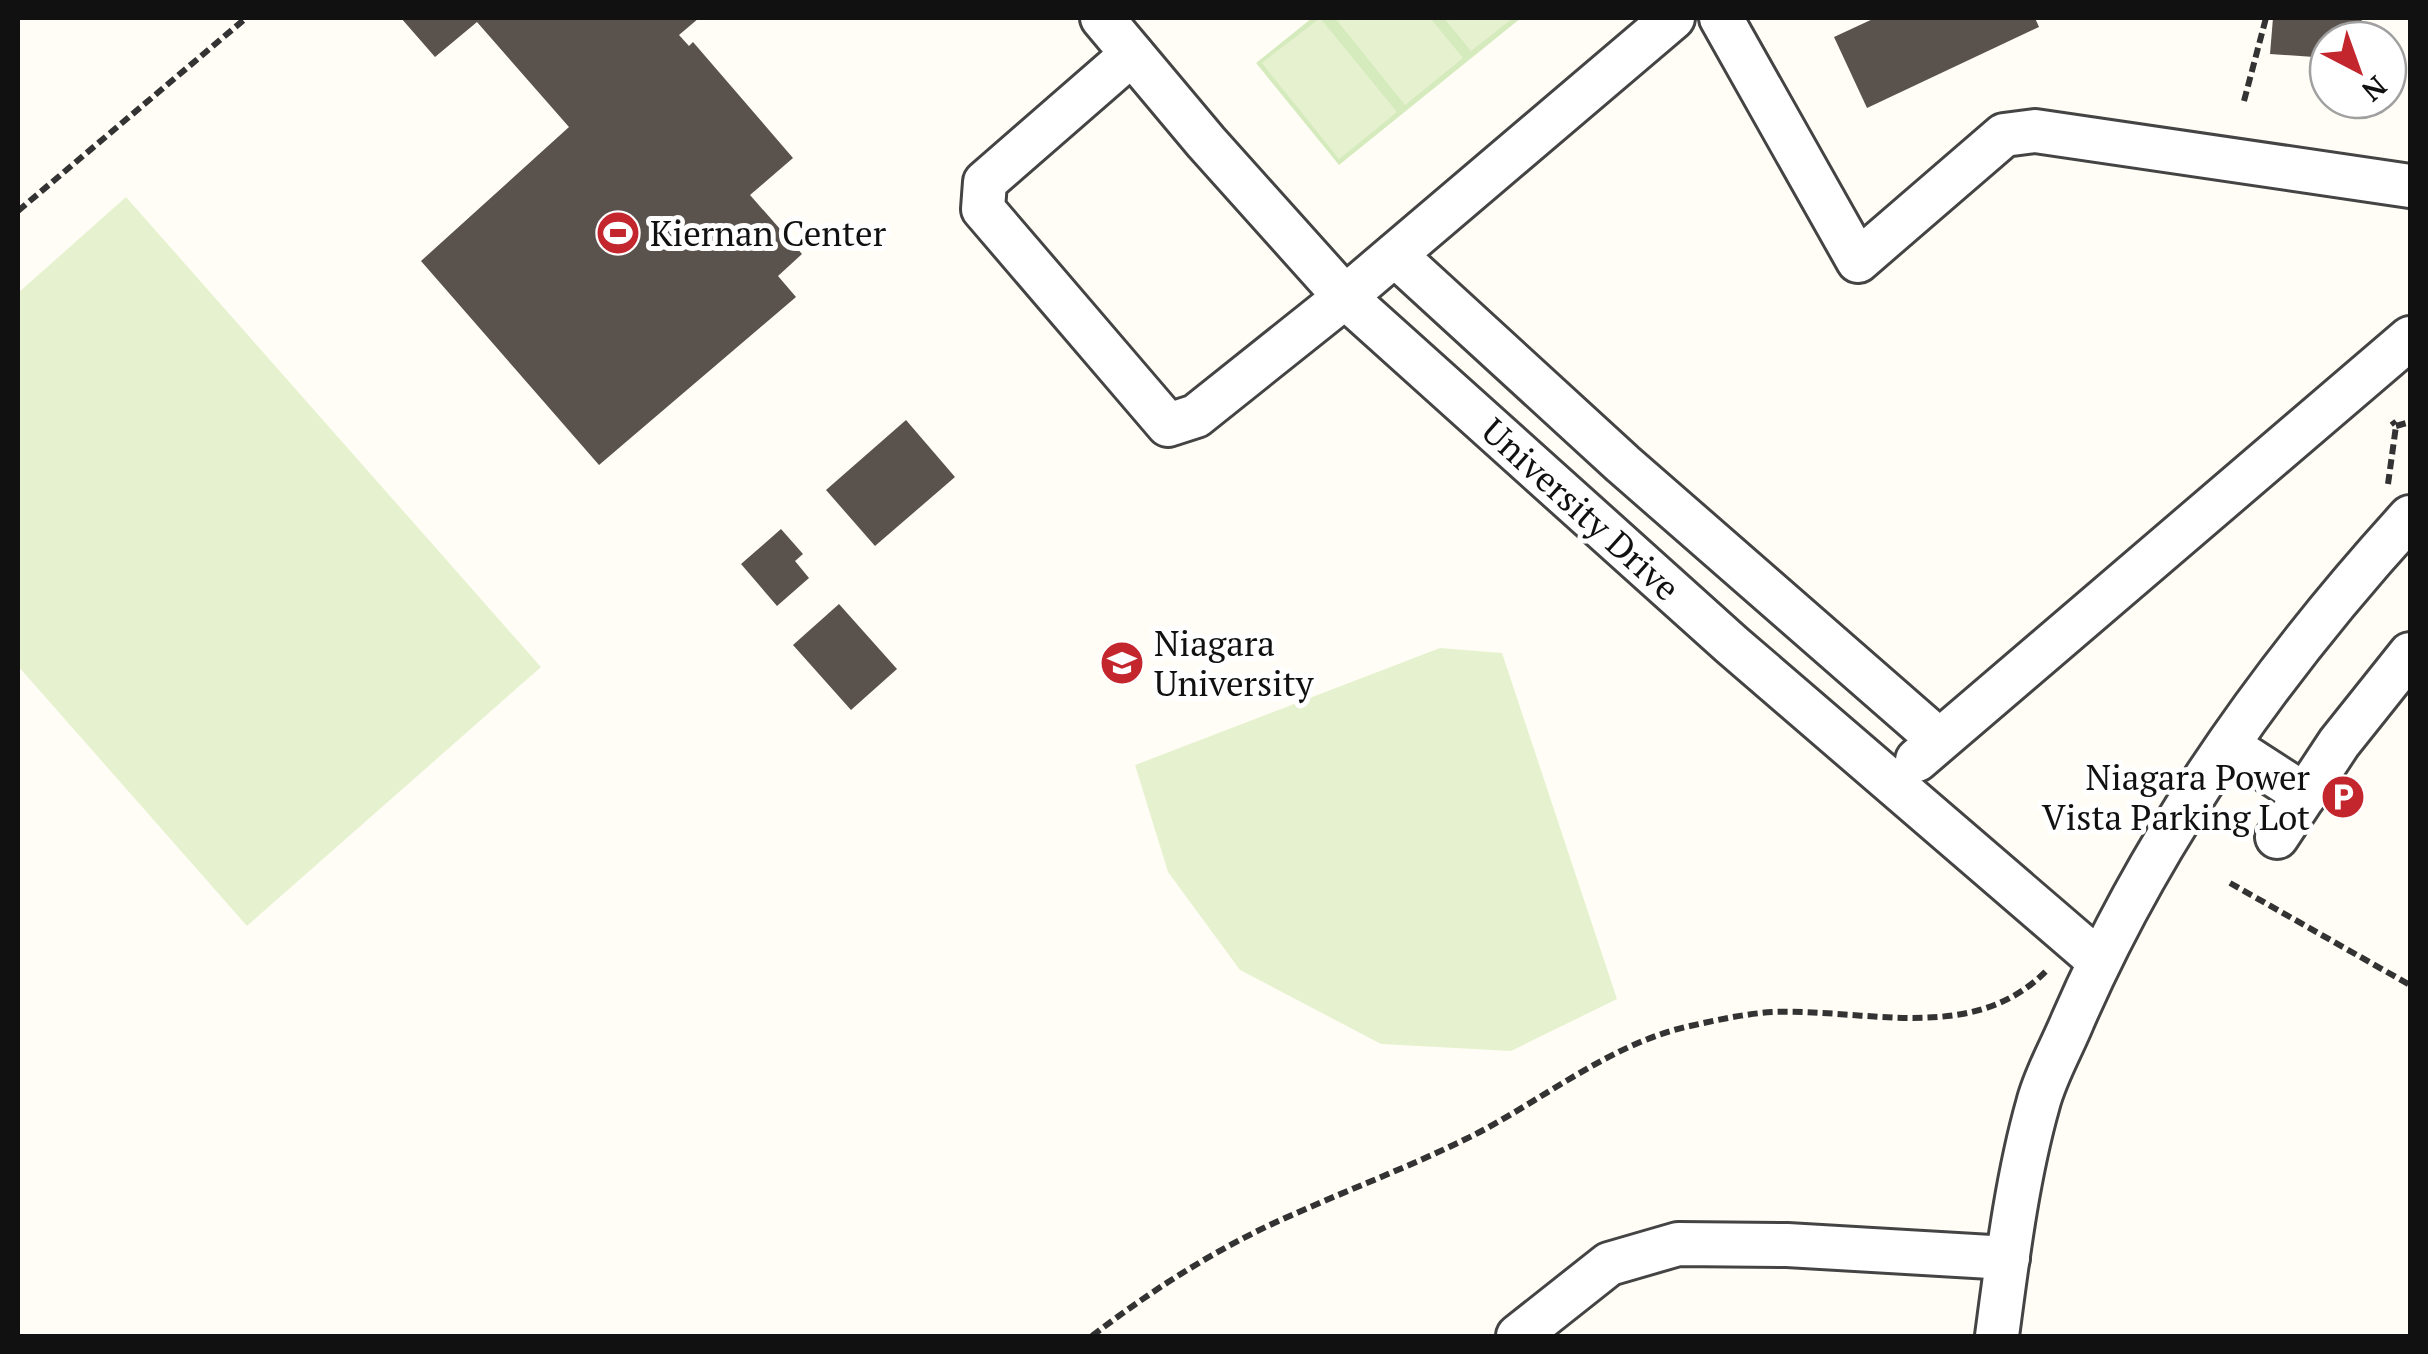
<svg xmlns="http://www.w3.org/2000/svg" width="2428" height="1354" font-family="'PT Serif',serif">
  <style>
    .green { fill: #d5ebbd }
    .pitch { fill: #e6f2cf }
    .building { fill: #5a524d }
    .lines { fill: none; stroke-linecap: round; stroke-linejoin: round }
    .minor-casing { stroke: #444; stroke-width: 48 }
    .path { stroke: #333; stroke-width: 6; stroke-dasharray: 10 5; stroke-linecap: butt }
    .minor { stroke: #fff; stroke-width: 42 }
    .labels { text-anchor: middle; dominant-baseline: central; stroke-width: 10; stroke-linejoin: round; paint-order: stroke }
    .poi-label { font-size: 35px; fill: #111; stroke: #fff; text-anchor: start }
    .street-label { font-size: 35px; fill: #111; stroke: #fff }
  </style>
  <rect width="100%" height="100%" fill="#fffdf5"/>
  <polygon class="green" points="1312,18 1521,18 1339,165 1256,63"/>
  <g class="pitch">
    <polygon points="1320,18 1397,112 1339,159 1262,63"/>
    <polygon points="1335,18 1430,18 1463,58 1405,105"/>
    <polygon points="1444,18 1513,18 1471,51"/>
    <polygon points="126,197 541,667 247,926 18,666 18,293"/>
    <polygon points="1440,648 1502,653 1617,999 1511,1051 1381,1044 1240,970 1168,872 1135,765"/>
  </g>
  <g class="building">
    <polygon points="401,18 699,18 679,35 689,46 693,42 793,158 750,195 802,254 778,276 796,297 599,465 421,261 569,127 477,22 435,57"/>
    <polygon points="1875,18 2035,18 2039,27 1867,108 1834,37"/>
    <polygon points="2273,18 2362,18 2360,40 2328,40 2328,58 2270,54"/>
    <polygon points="906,420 955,477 875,546 826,490"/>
    <polygon points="781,529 803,554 795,561 809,578 777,606 741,564"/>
    <polygon points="839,604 897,669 851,710 793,645"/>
  </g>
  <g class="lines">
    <defs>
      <g id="minor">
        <polyline points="1102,18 1206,142 1345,297 1732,645 2099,961"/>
        <polyline points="1721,18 1858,261 2004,135 2035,131 2410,186"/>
        <polyline points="1132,54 985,182 983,209 1168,425 1196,416 1345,297 1673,18"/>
        <polyline points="1395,255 1623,464 1939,740"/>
        <polyline points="2229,746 2305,795"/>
        <polyline points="1917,760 2410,338"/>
        <polyline points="2277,837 2339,743 2410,654"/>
        <polyline points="1518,1336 1609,1264 1678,1244 1787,1245 2008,1258"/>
        <path d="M1997 1336C2007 1261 2017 1178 2038 1104 2045 1076 2062 1047 2073 1020 2153 836 2275 665 2410 517"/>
      </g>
    </defs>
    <use href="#minor" class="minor-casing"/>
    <g class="path">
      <polyline points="2244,101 2266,18"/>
      <polyline points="18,211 246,18"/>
      <polyline points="2396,426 2410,422"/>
      <polyline points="2388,484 2396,426 2392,421"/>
      <polyline points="2230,883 2410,985"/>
      <path d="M1092 1336C1148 1293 1208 1254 1272 1224 1339 1193 1408 1168 1474 1135 1544 1099 1612 1043 1690 1026 1717 1020 1744 1014 1772 1012 1865 1008 1975 1046 2048 969"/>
    </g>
    <use href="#minor" class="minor"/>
  </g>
  <defs>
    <symbol id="stadium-disc" viewBox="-11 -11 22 22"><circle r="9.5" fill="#c4262e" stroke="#fff"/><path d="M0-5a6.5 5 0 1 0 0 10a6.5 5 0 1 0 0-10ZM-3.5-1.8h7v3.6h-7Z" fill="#fff"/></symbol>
    <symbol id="university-disc" viewBox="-11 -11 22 22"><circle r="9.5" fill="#c4262e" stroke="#fff"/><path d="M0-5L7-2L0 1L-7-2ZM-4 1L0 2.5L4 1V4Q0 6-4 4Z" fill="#fff"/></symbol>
    <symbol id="parking-disc" viewBox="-11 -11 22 22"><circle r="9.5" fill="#c4262e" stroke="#fff"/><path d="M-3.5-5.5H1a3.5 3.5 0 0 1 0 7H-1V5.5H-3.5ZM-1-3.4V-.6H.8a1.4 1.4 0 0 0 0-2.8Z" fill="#fff"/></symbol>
  </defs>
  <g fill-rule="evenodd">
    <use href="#stadium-disc" x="593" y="208" width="50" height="50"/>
    <use href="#university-disc" x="1097" y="638" width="50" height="50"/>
    <use href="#parking-disc" x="2318" y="772" width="50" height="50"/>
  </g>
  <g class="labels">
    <g class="poi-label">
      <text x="650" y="233">Kiernan Center</text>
      <text x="1154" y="643">Niagara<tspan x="1154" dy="40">University</tspan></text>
      <text x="2310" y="777" text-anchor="end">Niagara Power<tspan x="2310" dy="40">Vista Parking Lot</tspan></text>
    </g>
    <g class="street-label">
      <text transform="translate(1581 509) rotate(42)">University Drive</text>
    </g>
  </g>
  <rect width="2428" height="1354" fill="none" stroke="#111111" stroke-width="40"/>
  <g transform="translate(2358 70) rotate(139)"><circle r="48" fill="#ffffff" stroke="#a0a0a0" stroke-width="2.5"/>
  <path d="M0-8L18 38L0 25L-18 38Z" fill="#c4262e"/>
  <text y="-15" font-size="28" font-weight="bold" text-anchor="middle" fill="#111111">N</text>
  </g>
</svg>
